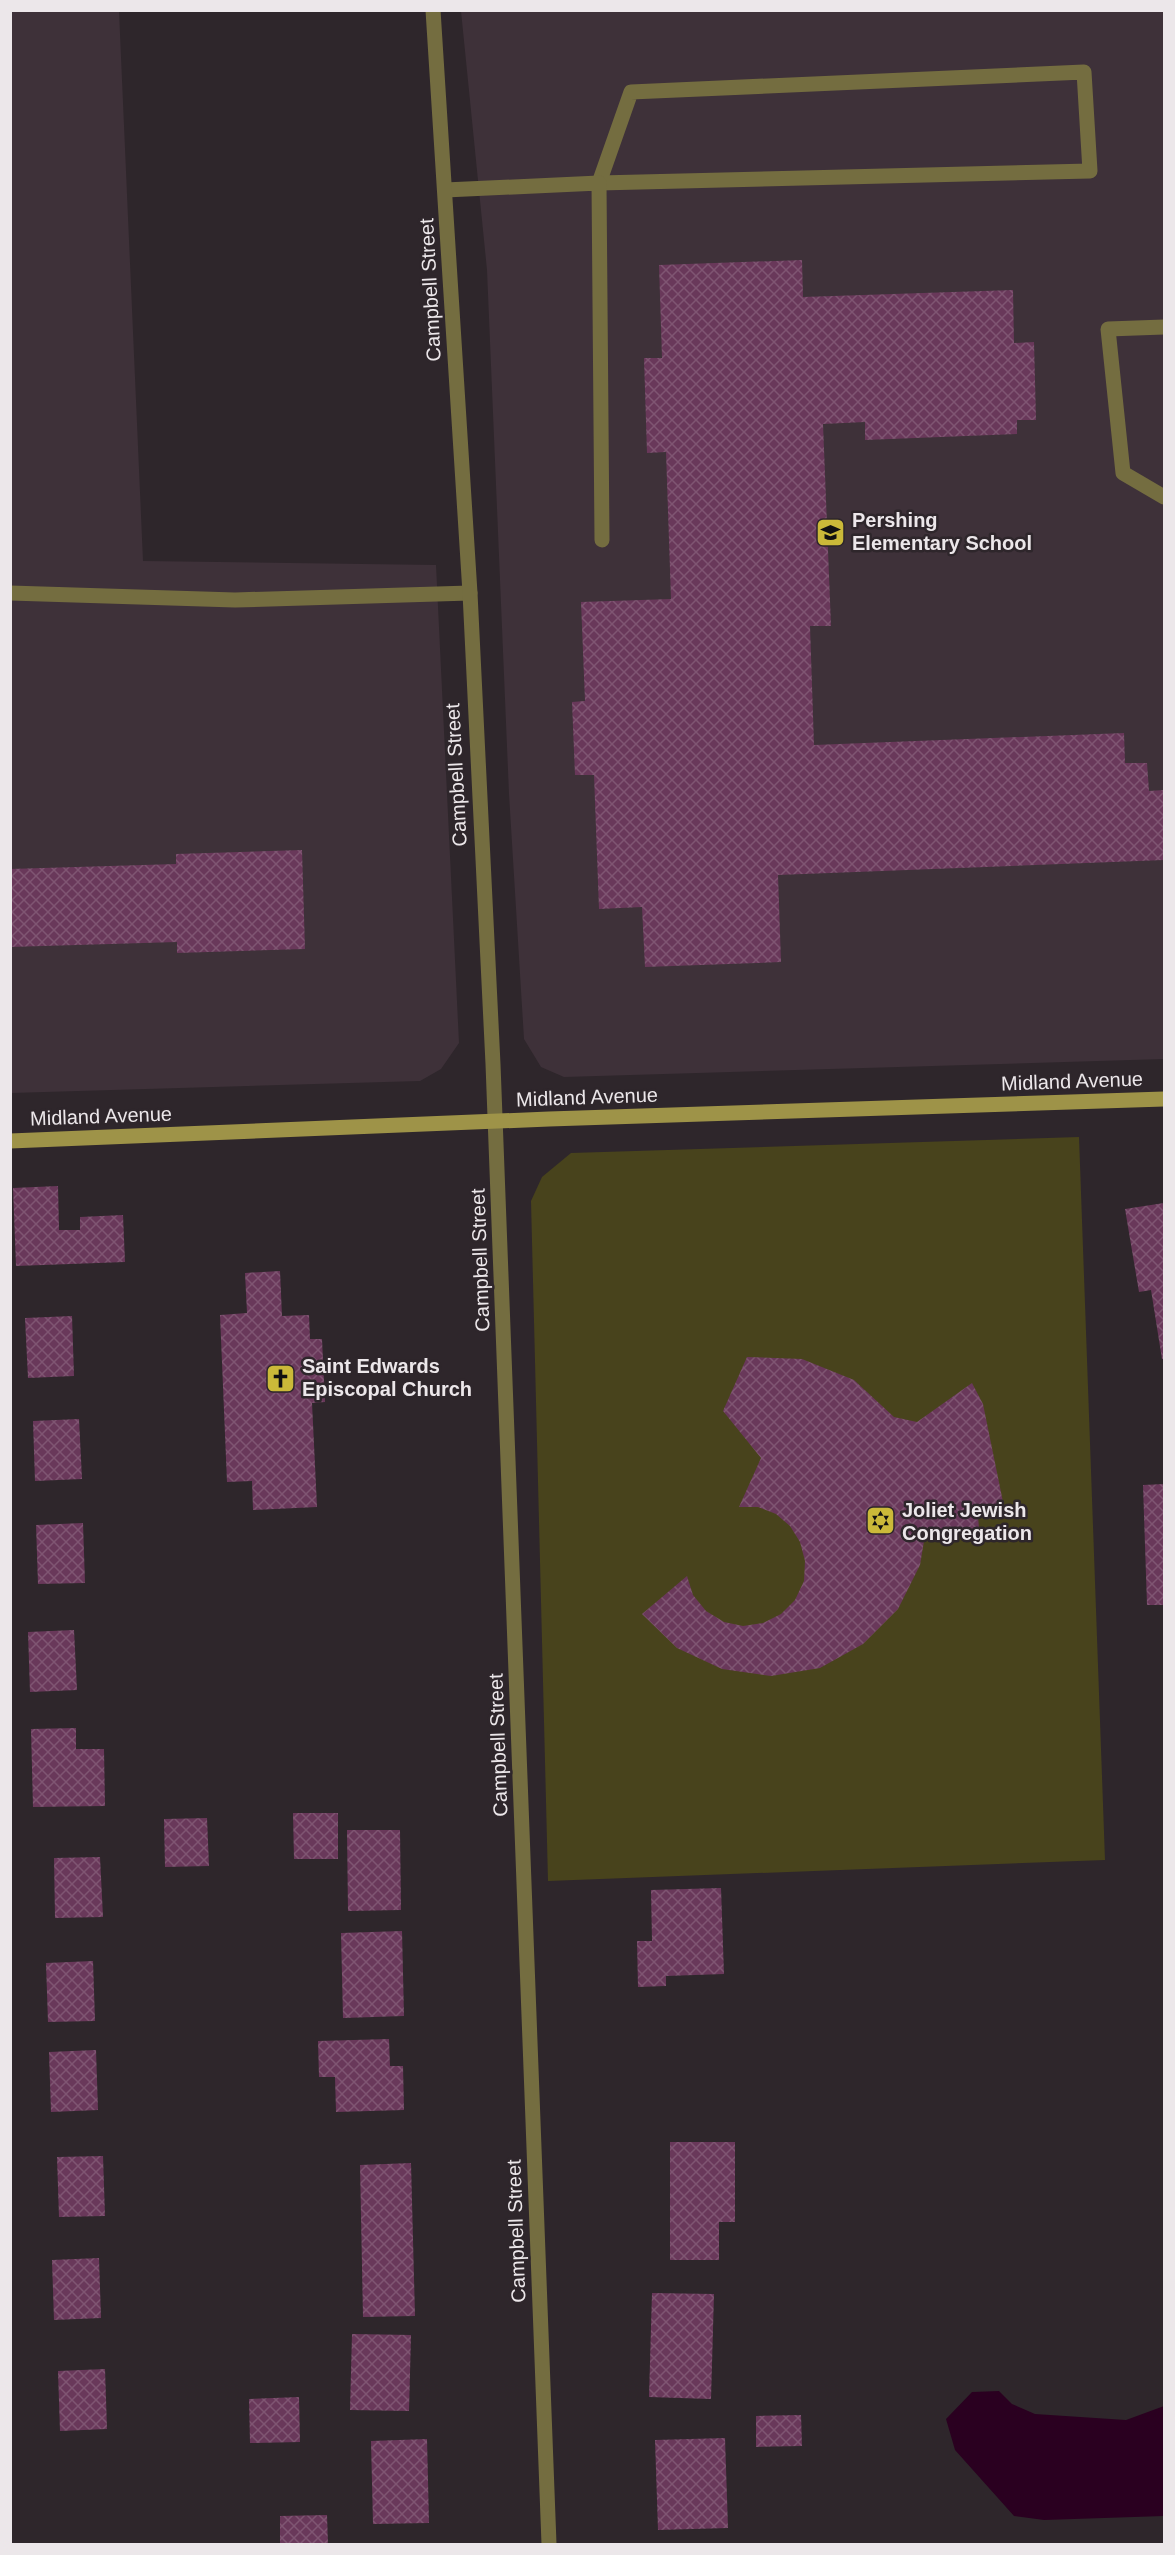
<svg xmlns="http://www.w3.org/2000/svg" width="1175" height="2555" font-family="Arial,sans-serif">
  <style>
    .built { fill: #3e3139 }
    .green { fill: #48431c }
    .water { fill: #2a0020 }
    .building { fill: url(#building-cross-hatch) }
    .lines { fill: none; stroke-linecap: round; stroke-linejoin: round }
    .service { stroke: #746d40; stroke-width: 15 }
    .minor { stroke: #746d40; stroke-width: 15 }
    .secondary { stroke: #9e9348; stroke-width: 15 }
    .labels { text-anchor: middle; dominant-baseline: central; stroke-width: 5; stroke-linejoin: round; paint-order: stroke }
    .street-label { font-size: 20px; fill: #ece7ea; stroke: #2e262b }
    .poi-label { font-size: 20px; font-weight: bold; fill: #ece7ea; stroke: #2e262b; text-anchor: start }
  </style>
  <defs>
    <pattern id="building-cross-hatch" width="8" height="8" patternUnits="userSpaceOnUse" patternTransform="scale(1.5)"><rect width="8" height="8" fill="#69385a"/><path d="M0 0l8 8M0 8l8-8" fill="none" stroke="#7f5572"/></pattern>
  </defs>
  <rect width="100%" height="100%" fill="#2e262b"/>
  <g class="built">
    <polygon points="10,11 119,11 143,561 436,565 459,1043 441,1069 420,1081 11,1093"/>
    <polygon points="461,11 1164,11 1164,1059 564,1077 541,1067 524,1039 509,794 487,270"/>
  </g>
  <polygon class="green" points="1079,1137 1105,1860 548,1881 531,1201 542,1177 571,1153"/>
  <polygon class="water" points="999,2391 1012,2404 1035,2414 1126,2420 1164,2406 1164,2516 1044,2520 1014,2516 955,2450 946,2419 972,2392"/>
  <g class="building">
    <polygon points="802,260 803,297 1013,290 1014,343 1034,342 1036,420 1017,420 1017,434 865,440 865,422 823,424 831,626 810,626 814,745 1124,733 1125,763 1147,763 1149,791 1164,790 1164,860 778,875 781,962 645,967 642,907 599,909 594,775 575,775 572,702 585,701 581,602 671,599 666,452 647,453 644,358 662,358 659,265"/>
    <polygon points="302,850 305,949 177,953 177,942 10,947 10,869 176,864 176,854"/>
    <polygon points="58,1186 59,1230 80,1230 80,1217 123,1215 125,1262 16,1266 13,1188"/>
    <polygon points="1164,1203 1164,1359 1162,1359 1151,1290 1139,1292 1125,1209"/>
    <polygon points="280,1271 282,1316 309,1315 310,1339 322,1339 325,1402 312,1403 317,1507 253,1510 252,1481 227,1482 220,1315 247,1313 245,1273"/>
    <polygon points="72,1316 74,1376 28,1378 25,1318"/>
    <polygon points="747,1357 802,1359 854,1380 894,1417 917,1422 972,1383 983,1404 1003,1502 978,1516 979,1528 924,1541 920,1565 898,1609 863,1644 820,1668 771,1676 722,1669 677,1648 642,1614 687,1576 693,1595 706,1611 724,1622 743,1626 763,1623 781,1614 795,1600 804,1581 805,1561 800,1542 790,1526 776,1514 758,1507 739,1507 761,1458 723,1411"/>
    <polygon points="79,1419 82,1479 35,1481 33,1421"/>
    <polygon points="1164,1484 1164,1605 1147,1605 1143,1485"/>
    <polygon points="83,1523 85,1583 38,1584 36,1525"/>
    <polygon points="74,1630 77,1690 30,1692 28,1632"/>
    <polygon points="76,1728 76,1749 104,1749 105,1806 33,1807 31,1729"/>
    <polygon points="293,1813 338,1813 338,1859 294,1859"/>
    <polygon points="207,1818 209,1866 165,1867 164,1819"/>
    <polygon points="347,1830 400,1830 401,1910 348,1911"/>
    <polygon points="100,1857 103,1917 55,1918 54,1858"/>
    <polygon points="721,1888 724,1974 666,1976 666,1986 638,1987 637,1941 652,1941 651,1890"/>
    <polygon points="402,1931 404,2016 343,2018 341,1933"/>
    <polygon points="93,1961 95,2021 48,2022 46,1963"/>
    <polygon points="389,2039 390,2066 403,2066 404,2110 336,2112 335,2077 319,2077 318,2041"/>
    <polygon points="96,2050 98,2110 51,2112 49,2052"/>
    <polygon points="670,2142 735,2142 735,2222 719,2222 719,2260 670,2260"/>
    <polygon points="103,2156 105,2216 59,2217 57,2157"/>
    <polygon points="411,2163 415,2316 363,2317 360,2165"/>
    <polygon points="99,2258 101,2318 54,2320 52,2260"/>
    <polygon points="652,2293 714,2294 711,2399 649,2397"/>
    <polygon points="352,2334 411,2335 409,2411 350,2410"/>
    <polygon points="105,2369 107,2429 60,2431 58,2371"/>
    <polygon points="299,2397 300,2442 250,2443 249,2399"/>
    <polygon points="801,2415 802,2446 756,2447 756,2416"/>
    <polygon points="725,2438 728,2528 658,2530 655,2440"/>
    <polygon points="427,2439 429,2523 373,2524 371,2441"/>
    <polygon points="327,2515 328,2544 280,2544 280,2516"/>
  </g>
  <g class="lines">
    <g class="service">
      <polygon points="1084,72 1090,171 599,183 631,92"/>
      <polyline points="445,190 599,183 602,540"/>
      <polyline points="1164,327 1108,329 1123,473 1164,497"/>
      <polyline points="10,593 235,600 470,593"/>
    </g>
    <polyline class="minor" points="433,10 470,593 493,1064 549,2544"/>
    <polyline class="secondary" points="10,1141 549,1119 1164,1099"/>
  </g>
  <defs>
    <symbol id="school-square" viewBox="-11 -11 22 22"><rect x="-9" y="-9" width="18" height="18" rx="4" fill="#cbb939" stroke="#2e262b"/><path d="M0-5L7-2L0 1L-7-2ZM-4 1L0 2.5L4 1V4Q0 6-4 4Z" fill="#111"/></symbol>
    <symbol id="church-square" viewBox="-11 -11 22 22"><rect x="-9" y="-9" width="18" height="18" rx="4" fill="#cbb939" stroke="#2e262b"/><path d="M-1.2-6h2.4v3.5h3.3v2.4h-3.3V6h-2.4V-.1h-3.3v-2.4h3.3Z" fill="#111"/></symbol>
    <symbol id="synagogue-square" viewBox="-11 -11 22 22"><rect x="-9" y="-9" width="18" height="18" rx="4" fill="#cbb939" stroke="#2e262b"/><path d="M0-6.5L5.6 3.2H-5.6ZM0 6.5L5.6-3.2H-5.6Z" fill="#111"/></symbol>
  </defs>
  <g fill-rule="evenodd">
    <use href="#school-square" x="814" y="516" width="33" height="33"/>
    <use href="#church-square" x="264" y="1362" width="33" height="33"/>
    <use href="#synagogue-square" x="864" y="1504" width="33" height="33"/>
  </g>
  <g class="labels">
    <g class="street-label">
      <text transform="translate(430 290) rotate(-93)">Campbell Street</text>
      <text transform="translate(456 775) rotate(-93)">Campbell Street</text>
      <text transform="translate(1072 1081) rotate(-2)">Midland Avenue</text>
      <text transform="translate(587 1097) rotate(-2)">Midland Avenue</text>
      <text transform="translate(101 1116) rotate(-2)">Midland Avenue</text>
      <text transform="translate(480 1260) rotate(-92)">Campbell Street</text>
      <text transform="translate(498 1745) rotate(-92)">Campbell Street</text>
      <text transform="translate(516 2231) rotate(-92)">Campbell Street</text>
    </g>
    <g class="poi-label">
      <text x="852" y="520">Pershing<tspan x="852" dy="23">Elementary School</tspan></text>
      <text x="302" y="1366">Saint Edwards<tspan x="302" dy="23">Episcopal Church</tspan></text>
      <text x="902" y="1510">Joliet Jewish<tspan x="902" dy="23">Congregation</tspan></text>
    </g>
  </g>
  <rect width="1175" height="2555" fill="none" stroke="#ece7ea" stroke-width="24"/>
</svg>
